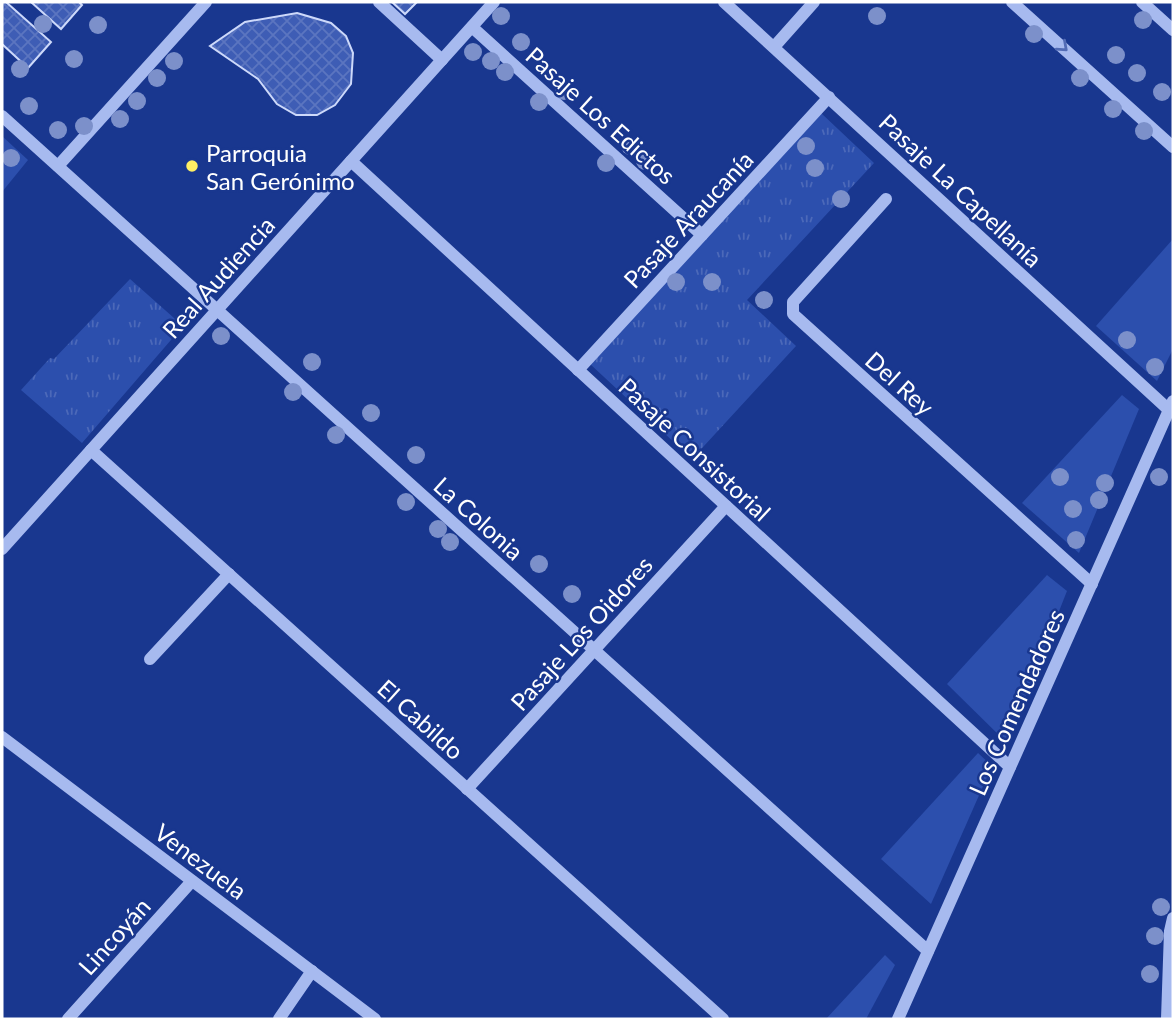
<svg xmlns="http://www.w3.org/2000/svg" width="1175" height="1021" font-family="Lato,sans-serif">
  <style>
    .grass { fill: #2c4fad }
    .park { fill: url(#park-tufts) }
    .building { fill: url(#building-cross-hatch); stroke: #cdd9fa; stroke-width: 2 }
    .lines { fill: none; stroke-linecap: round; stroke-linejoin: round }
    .minor { stroke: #a7baef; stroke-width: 12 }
    .tree { fill: #7c90ca }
    .oneway { stroke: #526bb5 }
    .poi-dot { fill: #ffef64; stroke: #19378f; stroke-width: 2.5 }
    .labels { text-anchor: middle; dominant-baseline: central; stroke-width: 5; stroke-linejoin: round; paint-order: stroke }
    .street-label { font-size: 24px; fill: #fff; stroke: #19378f }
    .poi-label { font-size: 24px; fill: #fff; stroke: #19378f; text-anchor: start }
  </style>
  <defs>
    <pattern id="park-tufts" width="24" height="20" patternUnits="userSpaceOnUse" patternTransform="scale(1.75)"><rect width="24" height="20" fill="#2c4fad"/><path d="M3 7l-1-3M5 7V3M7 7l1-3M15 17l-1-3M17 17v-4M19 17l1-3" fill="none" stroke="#4c69b9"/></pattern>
    <pattern id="building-cross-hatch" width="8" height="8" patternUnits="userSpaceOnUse" patternTransform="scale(1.75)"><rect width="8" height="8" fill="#3e5db5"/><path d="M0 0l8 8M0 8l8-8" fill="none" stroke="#5b75c0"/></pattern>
  </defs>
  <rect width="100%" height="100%" fill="#19378f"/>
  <g class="grass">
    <polygon points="2,136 28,160 2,192"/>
    <polygon points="1173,239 1173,349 1157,381 1096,326"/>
    <polygon points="1122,395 1139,409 1079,553 1022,503"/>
    <polygon points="1047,575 1067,591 1007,743 947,684"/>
    <polygon points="978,753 992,766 931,904 881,859"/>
    <polygon points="885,955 895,965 866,1019 826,1019"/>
  </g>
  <g class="park">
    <polygon points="821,113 874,163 747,300 796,346 692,459 589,363"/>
    <polygon points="130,279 183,326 82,443 21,390 50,358 54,359"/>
  </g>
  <g class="building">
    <polygon points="2,2 6,2 51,42 28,68 2,44"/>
    <polygon points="31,2 79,2 82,5 61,29"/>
    <polygon points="392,2 417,2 405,14"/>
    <polygon points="297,13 331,23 346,36 353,53 351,84 335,105 317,115 296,115 277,104 258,79 210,46 245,22"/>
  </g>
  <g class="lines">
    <g class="minor">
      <polyline points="379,2 442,60"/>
      <polyline points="724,2 1169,410"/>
      <polyline points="1012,2 1173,147"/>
      <polyline points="1142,2 1173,30"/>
      <polyline points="472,27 702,235"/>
      <polyline points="774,47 814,2"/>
      <polyline points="2,116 928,951"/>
      <polyline points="351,161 1010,767"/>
      <polyline points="58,166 206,2"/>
      <polyline points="886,199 793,302 793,314 1092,584"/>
      <polyline points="578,370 829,97"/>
      <polyline points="91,450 723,1019"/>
      <polyline points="2,549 494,2"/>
      <polyline points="150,659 229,574"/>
      <polyline points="2,737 375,1019"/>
      <polyline points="467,789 726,506"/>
      <polyline points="68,1019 192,881"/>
      <polyline points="279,1019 312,971"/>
      <polyline points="898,1019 1173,401"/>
      <polyline points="1167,1019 1170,931 1173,918"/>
    </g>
  </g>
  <g class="tree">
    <circle cx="501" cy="16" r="9"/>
    <circle cx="877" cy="16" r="9"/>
    <circle cx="1143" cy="20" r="9"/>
    <circle cx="43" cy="24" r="9"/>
    <circle cx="98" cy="25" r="9"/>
    <circle cx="1034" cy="34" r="9"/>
    <circle cx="521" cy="42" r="9"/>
    <circle cx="473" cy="52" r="9"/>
    <circle cx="1116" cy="55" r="9"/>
    <circle cx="74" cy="59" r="9"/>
    <circle cx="174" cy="61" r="9"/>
    <circle cx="491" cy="61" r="9"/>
    <circle cx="20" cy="69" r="9"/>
    <circle cx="505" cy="72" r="9"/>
    <circle cx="1137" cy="73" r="9"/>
    <circle cx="157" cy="78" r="9"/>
    <circle cx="1080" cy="78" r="9"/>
    <circle cx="564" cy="91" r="9"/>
    <circle cx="1162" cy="92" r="9"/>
    <circle cx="137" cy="101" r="9"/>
    <circle cx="539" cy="102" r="9"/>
    <circle cx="29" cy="106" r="9"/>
    <circle cx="1113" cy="109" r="9"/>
    <circle cx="120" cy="119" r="9"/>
    <circle cx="84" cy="126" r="9"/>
    <circle cx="58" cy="130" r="9"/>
    <circle cx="1144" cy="131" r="9"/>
    <circle cx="630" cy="146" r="9"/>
    <circle cx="806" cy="146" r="9"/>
    <circle cx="11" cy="158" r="9"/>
    <circle cx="645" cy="161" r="9"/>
    <circle cx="606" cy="163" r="9"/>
    <circle cx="815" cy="168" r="9"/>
    <circle cx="841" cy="199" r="9"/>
    <circle cx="676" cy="282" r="9"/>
    <circle cx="712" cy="282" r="9"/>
    <circle cx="764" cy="300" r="9"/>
    <circle cx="221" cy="336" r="9"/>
    <circle cx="1127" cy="340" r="9"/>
    <circle cx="312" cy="362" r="9"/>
    <circle cx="1155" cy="367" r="9"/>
    <circle cx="293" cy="392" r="9"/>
    <circle cx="371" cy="413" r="9"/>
    <circle cx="336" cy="435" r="9"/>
    <circle cx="416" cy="455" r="9"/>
    <circle cx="1060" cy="477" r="9"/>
    <circle cx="1159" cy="477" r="9"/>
    <circle cx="1105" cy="483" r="9"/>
    <circle cx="1099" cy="500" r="9"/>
    <circle cx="406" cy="502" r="9"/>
    <circle cx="1073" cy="509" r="9"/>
    <circle cx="438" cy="529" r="9"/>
    <circle cx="1076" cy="540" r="9"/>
    <circle cx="450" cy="542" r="9"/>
    <circle cx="539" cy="564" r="9"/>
    <circle cx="572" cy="594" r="9"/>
    <circle cx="1161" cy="907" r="9"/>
    <circle cx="1155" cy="936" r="9"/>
    <circle cx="1150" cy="974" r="9"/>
  </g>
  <defs><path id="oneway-chevron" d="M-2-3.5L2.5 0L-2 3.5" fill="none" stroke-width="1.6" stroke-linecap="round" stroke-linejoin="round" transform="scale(1.75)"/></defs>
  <use class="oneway" href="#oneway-chevron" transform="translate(1063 47) rotate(42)"/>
  <circle class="poi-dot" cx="192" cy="166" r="7"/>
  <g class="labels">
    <g class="street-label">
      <text transform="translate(601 115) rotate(42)">Pasaje Los Edictos</text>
      <text transform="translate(961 190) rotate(43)">Pasaje La Capellanía</text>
      <text transform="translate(688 219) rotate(-47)">Pasaje Araucanía</text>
      <text transform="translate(218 277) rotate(-48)">Real Audiencia</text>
      <text transform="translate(900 383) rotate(42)">Del Rey</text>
      <text transform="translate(695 449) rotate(43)">Pasaje Consistorial</text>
      <text transform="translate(479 518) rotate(42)">La Colonia</text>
      <text transform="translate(581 633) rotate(-48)">Pasaje Los Oidores</text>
      <text transform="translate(1016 702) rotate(-66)">Los Comendadores</text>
      <text transform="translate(421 719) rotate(42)">El Cabildo</text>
      <text transform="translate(201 861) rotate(37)">Venezuela</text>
      <text transform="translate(114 936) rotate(-48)">Lincoyán</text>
    </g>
    <g class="poi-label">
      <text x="206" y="152">Parroquia<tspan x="206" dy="28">San Gerónimo</tspan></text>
    </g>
  </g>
  <rect width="1175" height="1021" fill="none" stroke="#ffffff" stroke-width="7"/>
</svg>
